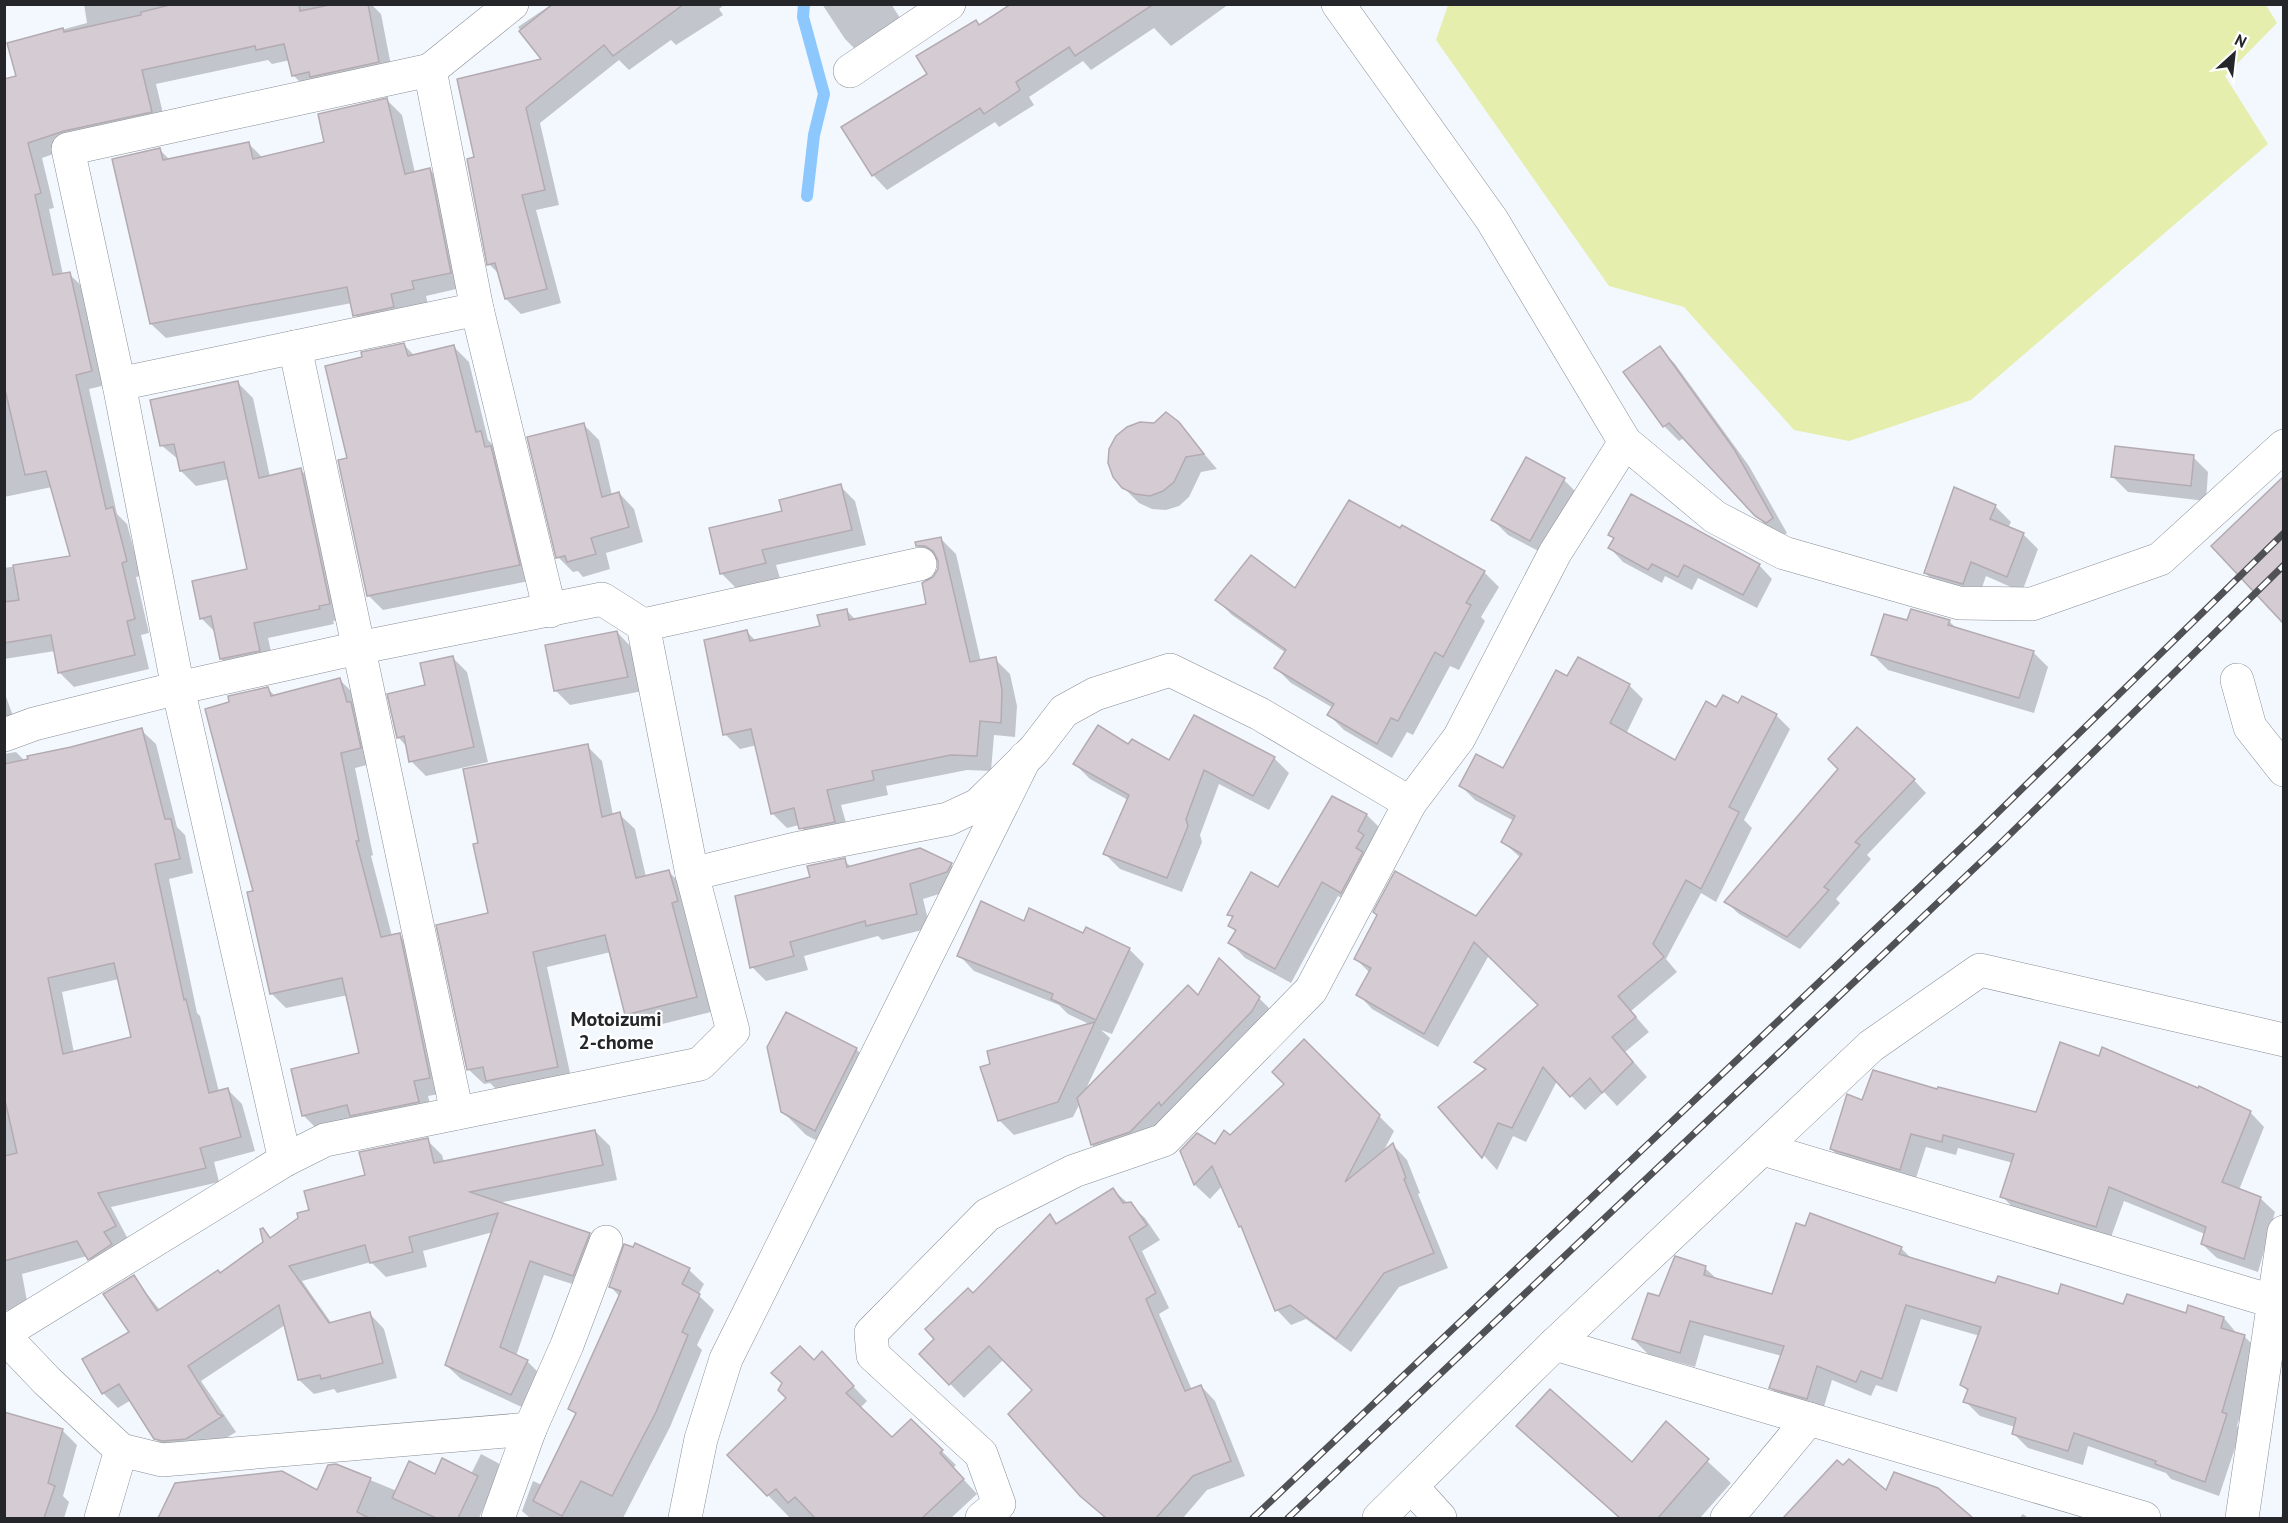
<svg xmlns="http://www.w3.org/2000/svg" width="2288" height="1523" font-family="'PT Sans',sans-serif">
  <style>
    .green { fill: #e5eeac }
    .shadow { fill: #0003; fill-rule: evenodd }
    .lines { fill: none; stroke-linecap: round; stroke-linejoin: round }
    .stream { stroke: #8cc8fd; stroke-width: 12 }
    .building { fill: #d5ccd3; stroke: #b3abb1; stroke-width: 1.5; fill-rule: evenodd }
    .street-casing { stroke: #888e95; stroke-width: 34 }
    .street { stroke: #fff; stroke-width: 33 }
    .rail-casing { stroke: #4f5155; stroke-width: 7 }
    .rail { stroke: #fff; stroke-width: 4.5; stroke-dasharray: 14; stroke-linecap: butt }
    .labels { text-anchor: middle; dominant-baseline: central; stroke-width: 4.5; stroke-linejoin: round; paint-order: stroke }
    .neighbourhood-label { font-size: 20px; font-weight: bold; fill: #242629; stroke: #fff }
  </style>
  <rect width="100%" height="100%" fill="#f3f8ff"/>
  <polygon class="green" points="1448,5 2266,5 2277,23 2225,76 2268,144 1971,400 1849,441 1794,430 1684,307 1609,286 1436,40"/>
  <g class="shadow">
    <polygon points="84,4 371,4 381,14 393,76 308,90 293,75 290,60 272,64 268,60 156,84 166,126 79,145 42,158 54,208 49,209 63,275 69,274 84,288 106,385 89,389 117,514 127,524 141,576 136,577 149,633 141,635 149,669 74,687 59,672 55,651 4,659 4,568 72,557 52,487 4,497 4,80 18,77 9,44 87,23"/>
    <polygon points="552,4 725,4 719,9 723,15 676,45 671,40 629,70 619,60 540,123 559,205 536,210 561,303 521,314 506,299 500,275 489,264 476,158 543,60 518,27"/>
    <polygon points="822,4 891,4 904,24 860,54 845,39"/>
    <polygon points="1014,4 1229,4 1171,46 1154,28 1091,70 1083,61 1029,97 1034,105 999,127 995,122 887,190 873,175 929,74 980,26"/>
    <polygon points="387,100 402,115 415,173 430,170 444,184 465,287 426,296 428,304 369,330 355,315 352,303 166,338 151,324 160,150 170,160 249,144 263,158 326,144"/>
    <polygon points="404,345 415,356 454,347 469,362 488,440 496,448 534,580 383,610 368,595 349,459"/>
    <polygon points="1660,348 1675,364 1749,466 1787,533 1782,537 1771,531 1756,515 1684,438 1679,441 1664,426 1625,372"/>
    <polygon points="238,383 253,398 270,477 301,470 316,485 344,619 333,621 334,624 268,638 274,665 237,674 221,659 216,633 201,618 249,571 229,479 196,486 181,471 179,460 161,445"/>
    <polygon points="1178,423 1217,469 1201,472 1189,497 1179,506 1166,510 1152,509 1139,503 1123,487"/>
    <polygon points="584,425 599,440 612,495 619,493 634,509 643,542 606,553 610,569 583,577 578,571 573,572 558,557"/>
    <polygon points="2193,457 2208,472 2206,501 2128,492 2113,477"/>
    <polygon points="1526,459 1564,480 1579,495 1546,555 1508,535 1493,520"/>
    <polygon points="2279,483 2284,488 2284,621 2213,546"/>
    <polygon points="840,486 855,501 866,545 776,565 780,578 737,589 721,573 784,512"/>
    <polygon points="1955,489 1996,507 2011,522 2008,528 2023,534 2038,549 2022,592 1986,576 1978,599 1941,588 1925,573"/>
    <polygon points="1610,535 1759,565 1772,579 1757,608 1698,578 1692,590 1665,576 1662,583 1623,562 1610,548 1615,539"/>
    <polygon points="941,539 956,554 981,662 995,659 1010,674 1017,706 1015,737 994,735 991,771 967,770 886,786 888,795 841,805 850,837 815,843 799,825 787,828 772,813 757,745 740,749 725,734 747,632 756,641 821,627 846,610 856,620 928,605 940,560 932,560 917,545"/>
    <polygon points="1484,572 1499,587 1481,617 1485,621 1459,670 1450,666 1413,735 1407,732 1392,758 1344,730 1329,715 1333,708 1291,683 1276,668 1286,653 1232,615 1217,600"/>
    <polygon points="1949,621 1958,630 2033,652 2048,667 2034,713 1888,670 1873,655 1908,622"/>
    <polygon points="617,632 632,648 643,691 570,705 555,690"/>
    <polygon points="452,657 467,672 488,762 426,776 411,761 407,747 398,737 427,686"/>
    <polygon points="1568,678 1629,685 1643,699 1626,734 1676,762 1717,709 1739,705 1776,715 1790,729 1744,820 1752,828 1716,902 1701,893 1666,959 1677,972 1631,1011 1649,1032 1625,1052 1647,1077 1617,1106 1604,1092 1585,1110 1557,1081 1526,1142 1513,1136 1497,1170 1440,1107 1486,1071 1476,1062 1540,1006 1489,955 1438,1047 1372,1009 1358,994 1370,973 1355,958 1476,918 1521,858 1503,842 1514,821 1475,800 1461,786 1503,770"/>
    <polygon points="340,680 355,695 375,763 355,768 373,855 371,856 392,936 399,935 414,950 445,1093 428,1096 433,1117 318,1130 303,1115 361,1054 348,995 286,1008 271,993 254,892 231,703 268,689 276,697"/>
    <polygon points="4,691 18,730 4,737"/>
    <path d="M141 730 156 744 177 827 185 835 193 873 169 879 197 1013 200 1016 219 1092 227 1089 242 1104 255 1151 214 1162 219 1182 111 1207 129 1241 103 1273 87 1256 22 1274 28 1307 4 1311V1100H7L4 754 16 752 31 767ZM119 979 133 1038 74 1053 62 992Z"/>
    <polygon points="587,746 602,761 613,815 619,814 635,829 646,877 669,872 684,887 692,916 686,918 711,1012 642,1029 627,1014 611,952 547,967 572,1082 502,1095 490,1083 484,1084 468,1069 489,914 480,844"/>
    <polygon points="1129,746 1170,762 1274,758 1289,773 1269,810 1219,784 1200,835 1202,842 1182,892 1120,869 1105,854 1128,800 1090,779 1075,764"/>
    <polygon points="1914,780 1926,793 1867,855 1871,859 1836,899 1840,903 1800,949 1739,914 1726,902"/>
    <polygon points="1367,815 1382,830 1356,907 1338,896 1291,983 1245,958 1230,942 1236,932 1230,925 1234,919 1229,914 1278,889"/>
    <polygon points="844,860 852,868 951,865 965,879 962,887 923,899 930,928 882,940 878,936 804,956 808,970 766,981 752,967 812,878"/>
    <polygon points="1025,923 1084,935 1129,949 1144,964 1112,1034 1101,1030 1110,1038 1085,1091 1199,998 1259,998 1274,1013 1177,1120 1107,1160 1092,1145 1080,1103 1073,1117 1014,1135 999,1120 1091,1025 1068,1014 1059,1005 974,971 959,955"/>
    <polygon points="786,1014 856,1049 879,1072 838,1152 806,1135 783,1112"/>
    <polygon points="1304,1041 1394,1131 1382,1154 1393,1145 1407,1160 1420,1193 1418,1194 1448,1268 1399,1287 1351,1352 1306,1319 1291,1325 1277,1310 1244,1230 1222,1186 1210,1199 1195,1185 1181,1151 1216,1146 1230,1138 1286,1084"/>
    <polygon points="1938,1091 2037,1114 2250,1112 2264,1127 2239,1190 2260,1198 2275,1212 2258,1272 2217,1258 2202,1244 2205,1234 2124,1201 2110,1240 2016,1211 2002,1196 2013,1163 1958,1148 1956,1155 1926,1147 1914,1184 1846,1163 1831,1149 1863,1102"/>
    <polygon points="595,1131 610,1146 617,1180 498,1203 589,1234 604,1249 588,1289 544,1275 516,1356 527,1361 542,1376 526,1409 461,1379 446,1365 493,1232 423,1251 427,1267 386,1277 371,1262 302,1281 332,1324 370,1314 384,1329 397,1378 337,1393 334,1389 314,1394 299,1380 285,1325 201,1381 236,1432 201,1453 170,1453 155,1438 131,1400 118,1408 103,1393 131,1333 133,1277 160,1310 221,1274 265,1243 263,1230 271,1239 311,1211 427,1140 442,1155 444,1162"/>
    <polygon points="1113,1190 1145,1218 1160,1240 1142,1251 1169,1308 1159,1314 1192,1390 1201,1386 1215,1401 1245,1476 1207,1490 1183,1518 1105,1518 1042,1454 1044,1452 1034,1390 1004,1359 964,1398 921,1354 1050,1216 1059,1225"/>
    <polygon points="636,1245 689,1270 704,1284 698,1295 714,1310 697,1345 702,1350 670,1427 623,1518 530,1518 522,1511 533,1481 542,1485 577,1415 570,1409 620,1297 611,1287"/>
    <polygon points="1901,1248 1912,1259 1996,1285 2187,1315 2224,1318 2238,1335 2244,1336 2259,1351 2237,1426 2241,1430 2219,1496 2171,1479 2166,1473 2088,1446 2083,1465 2028,1448 2013,1433 2015,1427 1980,1416 1965,1401 1969,1392 1961,1385 1980,1336 1921,1319 1897,1392 1876,1385 1871,1396 1832,1380 1822,1413 1785,1402 1770,1387 1782,1356 1704,1335 1695,1367 1648,1354 1633,1339 1660,1298 1705,1268 1718,1280 1773,1296"/>
    <polygon points="814,1362 836,1368 867,1401 860,1408 892,1439 911,1421 956,1465 953,1468 977,1494 951,1518 790,1518 729,1455 788,1398"/>
    <polygon points="1666,1423 1731,1483 1700,1518 1619,1518 1518,1426 1632,1464"/>
    <polygon points="62,1430 77,1445 63,1496 69,1502 64,1518 4,1518 4,1467"/>
    <polygon points="481,1454 498,1463 512,1478 487,1500 479,1518 159,1518 176,1484 318,1492 336,1466 397,1491 471,1474"/>
    <polygon points="1837,1462 1887,1493 1937,1489 1971,1518 1785,1518"/>
    <polygon points="2284,1504 2284,1518 2281,1518"/>
    <polygon points="2023,1514 2028,1518 2019,1518"/>
  </g>
  <g class="lines">
    <polyline class="stream" points="804,4 803,17 824,94 814,135 807,196"/>
  </g>
  <g class="building">
    <polygon points="174,4 299,4 300,11 334,4 368,4 379,62 310,77 309,72 292,76 284,44 256,50 255,46 142,70 152,112 64,131 28,143 41,193 35,195 53,275 70,272 92,371 76,375 106,509 113,507 127,561 122,563 135,619 127,621 135,655 58,673 51,635 4,643 4,602 19,600 13,565 70,556 46,471 25,475 4,385 4,79 16,76 7,43 63,28 64,32 141,15 141,12"/>
    <polygon points="553,4 684,4 613,56 604,45 526,108 545,190 522,195 547,289 505,299 495,263 487,265 467,159 474,157 457,79 541,59 519,31"/>
    <polygon points="1011,4 1154,4 1075,56 1069,47 1016,82 1020,90 984,114 980,108 872,176 841,127 927,74 916,56 976,20 979,25"/>
    <polygon points="387,98 405,174 430,168 451,273 412,281 414,289 391,294 394,307 353,316 347,287 150,324 112,159 160,148 163,160 249,142 253,159 324,142 318,114"/>
    <polygon points="404,343 408,356 454,345 476,432 481,431 485,447 491,446 520,565 367,596 338,460 347,458 325,366 362,357 361,352"/>
    <polygon points="1660,346 1734,449 1773,518 1766,523 1755,516 1669,423 1663,427 1623,372"/>
    <polygon points="238,381 259,478 301,468 330,604 319,606 320,609 254,623 260,651 220,659 211,616 200,619 192,581 247,569 224,462 180,471 174,444 160,446 150,400"/>
    <polygon points="1166,412 1179,422 1204,454 1186,457 1174,482 1163,491 1150,496 1135,494 1122,488 1113,477 1108,463 1109,449 1116,436 1127,427 1140,422 1154,423"/>
    <polygon points="584,423 602,497 619,492 629,527 591,538 596,554 567,562 565,556 556,558 527,437"/>
    <polygon points="2115,446 2194,455 2191,486 2111,477"/>
    <polygon points="1526,457 1565,478 1530,541 1491,520"/>
    <polygon points="2283,477 2283,623 2211,546"/>
    <polygon points="841,484 852,530 762,550 766,563 720,574 709,528 782,511 779,500"/>
    <polygon points="1954,487 1996,505 1990,519 2024,533 2007,577 1971,562 1963,584 1924,573"/>
    <polygon points="1631,494 1760,564 1743,595 1684,565 1678,577 1652,564 1648,570 1608,548 1614,538 1608,535"/>
    <polygon points="1349,500 1400,528 1402,525 1485,571 1466,603 1471,605 1443,657 1435,652 1398,721 1391,718 1377,744 1327,715 1334,704 1274,668 1286,650 1215,600 1251,555 1295,588"/>
    <polygon points="941,537 970,662 996,657 1002,690 1001,723 980,721 977,756 951,755 872,771 874,780 827,790 835,822 799,829 794,808 771,814 751,729 723,735 704,640 747,630 750,641 820,626 817,615 847,609 849,620 926,604 922,583 933,577 938,569 938,561 933,551 925,546 916,546 915,542"/>
    <polygon points="1911,609 1950,620 1948,625 2034,651 2019,698 1871,655 1884,614 1907,620"/>
    <polygon points="617,631 628,677 554,691 545,645"/>
    <polygon points="453,656 474,747 409,762 404,736 397,738 387,694 425,685 420,663"/>
    <polygon points="1578,657 1630,684 1610,723 1675,760 1706,701 1716,707 1723,695 1738,703 1742,696 1777,714 1729,807 1739,812 1701,889 1686,880 1653,944 1664,957 1618,996 1636,1017 1612,1037 1633,1062 1602,1093 1590,1078 1570,1097 1543,1067 1512,1128 1498,1123 1482,1158 1438,1107 1486,1069 1474,1062 1538,1005 1474,942 1424,1034 1356,995 1371,968 1354,959 1377,915 1373,912 1395,871 1476,916 1522,854 1501,842 1515,816 1459,786 1476,754 1503,768 1556,670 1567,676"/>
    <polygon points="340,678 347,702 351,702 361,748 341,753 359,841 356,841 381,937 400,933 430,1078 414,1081 419,1102 350,1116 347,1105 302,1116 291,1069 359,1053 342,978 270,994 247,892 253,891 205,709 229,702 228,696 268,687 271,696"/>
    <polygon points="1194,715 1275,757 1253,796 1204,770 1186,819 1188,826 1167,878 1103,854 1129,795 1073,764 1098,725 1128,744 1132,739 1169,760"/>
    <polygon points="1857,727 1915,779 1855,842 1860,845 1824,887 1829,890 1787,937 1724,902 1838,769 1828,759"/>
    <path d="M142 728 165 819H171L180 859 155 864 184 1000 186 999 209 1093 228 1088 241 1137 200 1148 206 1168 98 1193 116 1226 104 1232 112 1244 88 1260 77 1241 4 1261V1156L17 1153 4 1096V764L28 759 27 756 71 747ZM114 963 131 1037 63 1054 48 978Z"/>
    <polygon points="588,744 602,817 620,812 636,878 669,870 678,901 672,903 697,997 625,1015 605,935 533,952 558,1067 486,1081 483,1067 467,1070 436,925 488,913 473,844 478,843 463,769"/>
    <polygon points="1332,796 1367,814 1358,831 1364,835 1356,848 1363,852 1341,893 1322,882 1275,969 1228,943 1236,930 1228,926 1233,916 1227,915 1251,872 1278,887"/>
    <polygon points="920,848 952,863 947,872 910,884 917,914 866,926 865,921 790,942 794,956 750,968 735,896 810,877 807,866 845,858 847,867"/>
    <polygon points="981,901 1024,921 1029,908 1083,933 1086,927 1130,948 1096,1020 1051,999 1053,994 957,956"/>
    <polygon points="1219,958 1260,997 1252,1011 1161,1106 1159,1102 1130,1132 1091,1145 1077,1098 1188,985 1198,995"/>
    <polygon points="786,1012 857,1048 815,1131 781,1112 767,1047"/>
    <polygon points="1095,1022 1058,1102 998,1121 980,1067 990,1064 987,1051"/>
    <polygon points="1304,1039 1380,1115 1345,1182 1393,1143 1406,1178 1404,1179 1434,1253 1384,1273 1336,1339 1290,1305 1275,1311 1241,1226 1239,1227 1212,1166 1194,1185 1180,1151 1197,1133 1215,1144 1224,1130 1230,1135 1284,1084 1272,1072"/>
    <polygon points="2060,1042 2099,1056 2102,1047 2198,1088 2199,1086 2251,1111 2222,1182 2261,1197 2244,1259 2201,1244 2206,1227 2109,1187 2096,1227 2000,1197 2014,1154 1943,1135 1942,1142 1911,1134 1900,1170 1830,1149 1847,1094 1862,1100 1873,1070 1937,1089 1938,1087 2036,1112"/>
    <polygon points="595,1130 603,1165 470,1192 590,1233 573,1276 530,1261 500,1347 528,1360 511,1395 445,1365 498,1213 409,1237 413,1252 370,1263 365,1245 289,1266 329,1323 370,1312 383,1363 321,1379 320,1375 298,1380 279,1305 188,1366 218,1414 223,1416 186,1439 163,1441 154,1439 119,1384 102,1394 82,1359 129,1332 103,1294 134,1275 157,1311 218,1270 220,1273 263,1242 260,1229 263,1228 270,1238 298,1218 297,1213 309,1210 304,1191 365,1175 359,1152 428,1138 434,1163"/>
    <polygon points="1113,1188 1123,1203 1131,1202 1147,1225 1129,1237 1156,1293 1146,1299 1185,1391 1201,1385 1231,1461 1193,1476 1156,1518 1106,1518 1080,1496 1008,1414 1032,1390 989,1346 949,1385 919,1354 934,1339 925,1329 968,1288 973,1293 1050,1214 1056,1224"/>
    <polygon points="1810,1213 1902,1247 1899,1254 1995,1283 1998,1276 2058,1294 2061,1284 2123,1304 2127,1294 2186,1313 2188,1305 2224,1317 2221,1328 2245,1335 2222,1412 2227,1414 2205,1482 2155,1464 2156,1461 2074,1433 2068,1451 2012,1434 2016,1418 1963,1402 1968,1389 1960,1385 1981,1327 1906,1305 1882,1379 1861,1371 1856,1382 1817,1366 1807,1399 1769,1388 1784,1346 1690,1321 1680,1353 1632,1339 1648,1293 1659,1296 1675,1256 1706,1266 1704,1275 1772,1294 1796,1223 1805,1226"/>
    <polygon points="635,1243 690,1268 682,1284 700,1294 682,1332 688,1335 656,1412 612,1496 581,1481 562,1516 533,1501 576,1413 568,1409 621,1291 609,1287 624,1244 633,1247"/>
    <polygon points="800,1346 814,1360 822,1351 854,1386 846,1393 892,1437 911,1419 943,1450 940,1453 964,1479 922,1518 815,1518 795,1497 788,1503 776,1489 767,1496 727,1455 786,1398 778,1390 782,1383 771,1373"/>
    <polygon points="1550,1389 1632,1462 1666,1421 1709,1459 1658,1518 1620,1518 1516,1426"/>
    <polygon points="4,1412 63,1429 48,1483 55,1486 44,1518 4,1518"/>
    <polygon points="442,1458 478,1476 458,1518 436,1518 392,1498 409,1461 435,1474"/>
    <polygon points="1849,1459 1886,1490 1894,1472 1938,1488 1973,1518 1783,1518 1837,1460 1843,1465"/>
    <polygon points="336,1464 371,1478 357,1512 369,1518 158,1518 175,1483 282,1471 317,1490 328,1465"/>
  </g>
  <g class="lines">
    <defs>
      <g id="street">
        <polyline points="512,4 430,70 477,309 550,611"/>
        <polyline points="1338,4 1492,220 1625,442 1715,517 1784,553 1959,603 2032,604 2160,559 2284,446"/>
        <polyline points="850,71 949,4"/>
        <polyline points="295,347 457,1113"/>
        <polyline points="119,384 477,309"/>
        <polyline points="643,625 920,564"/>
        <polyline points="2237,680 2250,727 2284,770"/>
        <polyline points="4,735 34,724 178,688 358,648 602,599 643,625 692,874 733,1031 700,1064 325,1140 285,1160 4,1333"/>
        <polyline points="692,874 795,849 948,819 978,805 1034,750 1064,711 1095,694 1170,670 1260,714 1410,803"/>
        <polyline points="1763,1149 2275,1302"/>
        <polyline points="285,1160 178,688 119,384 68,149 430,70"/>
        <polyline points="4,1336 47,1381 121,1450 101,1518"/>
        <polyline points="1555,1344 2144,1518"/>
        <polyline points="121,1450 162,1460 530,1429"/>
        <polyline points="1412,1487 1440,1518"/>
        <polyline points="498,1518 530,1429 567,1345 606,1242"/>
        <polyline points="685,1518 701,1439 726,1359 1025,758"/>
        <polyline points="982,1518 999,1504 981,1454 873,1355 871,1333 987,1215 1074,1171 1164,1140 1311,990 1410,803 1459,738 1555,553 1625,442"/>
        <polyline points="1379,1518 1555,1344 1871,1046 1980,970 2284,1040"/>
        <polyline points="1727,1518 1809,1419"/>
        <polyline points="2242,1518 2284,1232"/>
      </g>
    </defs>
    <use href="#street" class="street-casing"/>
    <use href="#street" class="street"/>
    <defs>
      <g id="rail">
        <polyline points="1253,1518 1981,829 2284,533"/>
        <polyline points="1288,1518 2002,842 2284,565"/>
      </g>
    </defs>
    <use href="#rail" class="rail-casing"/>
    <use href="#rail" class="rail"/>
  </g>
  <g class="labels">
    <g class="neighbourhood-label">
      <text x="616" y="1019">Motoizumi<tspan x="616" dy="23">2-chome</tspan></text>
    </g>
  </g>
  <rect width="2288" height="1523" fill="none" stroke="#242629" stroke-width="12"/>
  <g transform="translate(2234 54) rotate(27)" stroke="#ffffff" stroke-width="4.5" paint-order="stroke">
  <path d="M0-4.5L10 22L0 15L-10 22Z" fill="#242629"/>
  <text y="-9" font-size="16" font-weight="bold" text-anchor="middle" fill="#242629">N</text>
  </g>
</svg>
